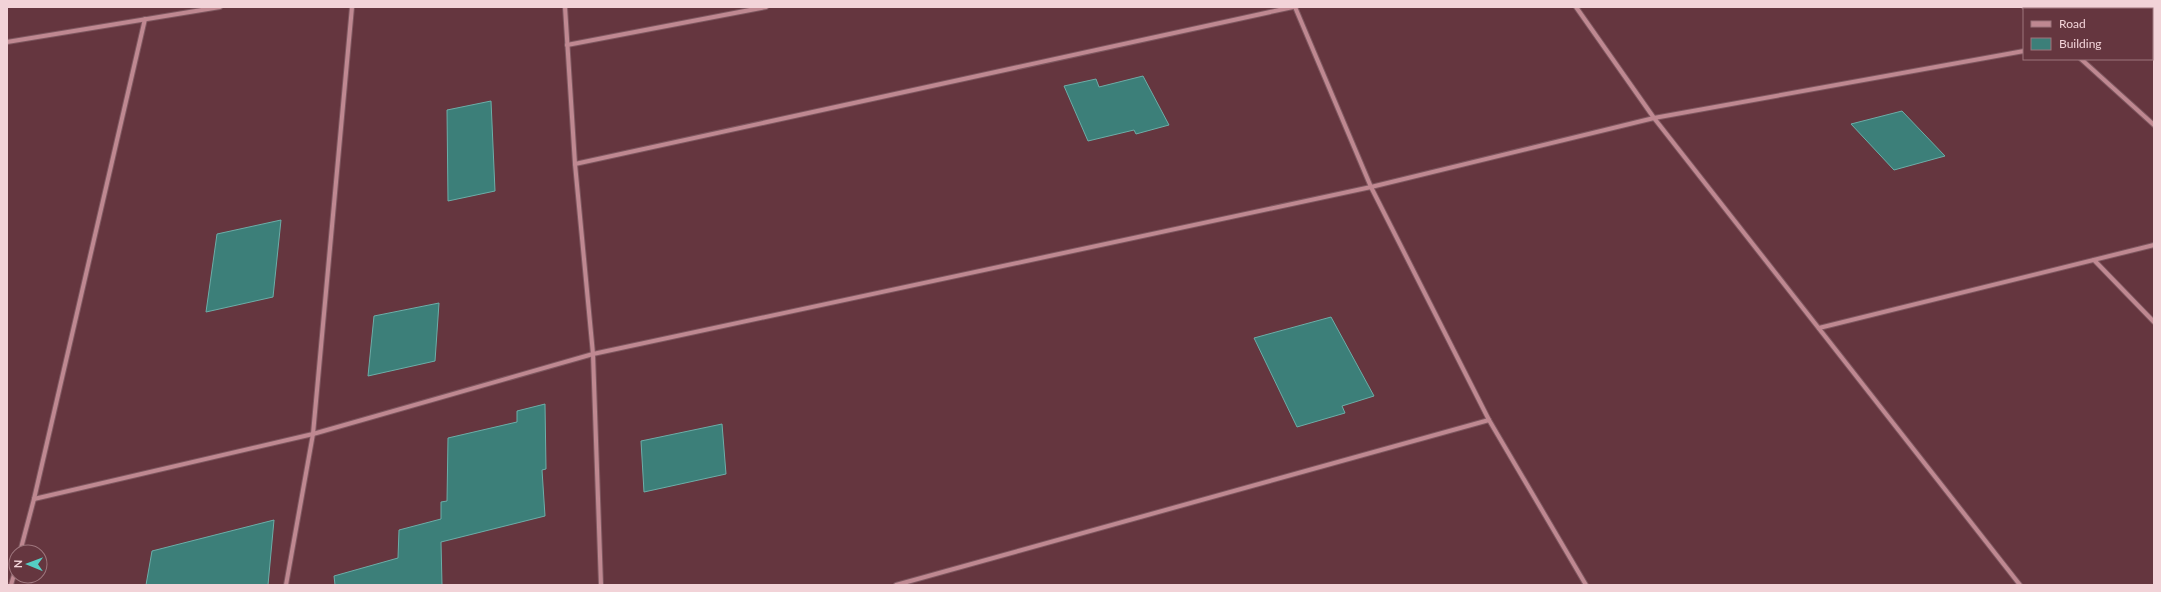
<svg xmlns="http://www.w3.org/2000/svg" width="2161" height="592" font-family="Lato,sans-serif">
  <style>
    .building { fill: #3c7f79; stroke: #6caea8 }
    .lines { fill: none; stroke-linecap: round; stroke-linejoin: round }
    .minor-casing { stroke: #7e575f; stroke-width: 6 }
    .minor { stroke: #bf8891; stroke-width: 4 }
  </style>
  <rect width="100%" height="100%" fill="#65363f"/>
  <g class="building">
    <polygon points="1143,76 1169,125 1136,134 1134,130 1088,141 1064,86 1096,79 1099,87"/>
    <polygon points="491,101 495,191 448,201 447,110"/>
    <polygon points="1902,111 1945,156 1894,170 1851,124"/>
    <polygon points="281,220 273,297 206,312 217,234"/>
    <polygon points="439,303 435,361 368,376 374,316"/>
    <polygon points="1331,317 1374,396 1342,406 1345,413 1297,427 1254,338"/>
    <polygon points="545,404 546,469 542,470 545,516 441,542 442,585 335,585 334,576 398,558 399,530 441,519 441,502 447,501 448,438 517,422 517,411"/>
    <polygon points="722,424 726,474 644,492 641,441"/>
    <polygon points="274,520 268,585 146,585 152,551"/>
  </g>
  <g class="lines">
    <defs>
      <g id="minor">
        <polyline points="565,7 575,164 593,354 601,585"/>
        <polyline points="1295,7 1371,187 1489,420 1586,585"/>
        <polyline points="1576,7 1654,118 2020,585"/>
        <polyline points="2024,7 2026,9"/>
        <polyline points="2152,19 2154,18"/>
        <polyline points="7,42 220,7"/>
        <polyline points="567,45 766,7"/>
        <polyline points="2081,59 2154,125"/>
        <polyline points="575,164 1293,7"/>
        <polyline points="2094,260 2154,322"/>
        <polyline points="1819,328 2154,245"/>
        <polyline points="34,499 313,434 593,354 1371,187 1654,118 2024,51"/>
        <polyline points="20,552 34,499 145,19"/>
        <polyline points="11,585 16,568"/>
        <polyline points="286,585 313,434 352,7"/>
        <polyline points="896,585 1489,420"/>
      </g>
    </defs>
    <use href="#minor" class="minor-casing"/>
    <use href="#minor" class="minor"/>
  </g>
  <rect width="2161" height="592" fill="none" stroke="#f2d3d8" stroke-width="16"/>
  <rect x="2023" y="8" width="130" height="52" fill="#65363f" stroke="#9d757c"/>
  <rect x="2031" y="21" width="20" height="6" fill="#bf8891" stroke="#9d757c"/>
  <text x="2059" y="28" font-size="12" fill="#f2d3d8">Road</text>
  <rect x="2031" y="38" width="20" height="12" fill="#3c7f79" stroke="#9d757c"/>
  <text x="2059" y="48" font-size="12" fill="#f2d3d8">Building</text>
  <g transform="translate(28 564) rotate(271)"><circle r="19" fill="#65363f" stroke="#9d757c"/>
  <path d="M0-3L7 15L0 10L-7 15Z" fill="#55cec4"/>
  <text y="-6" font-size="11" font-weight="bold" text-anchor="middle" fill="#f2d3d8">N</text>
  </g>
</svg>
